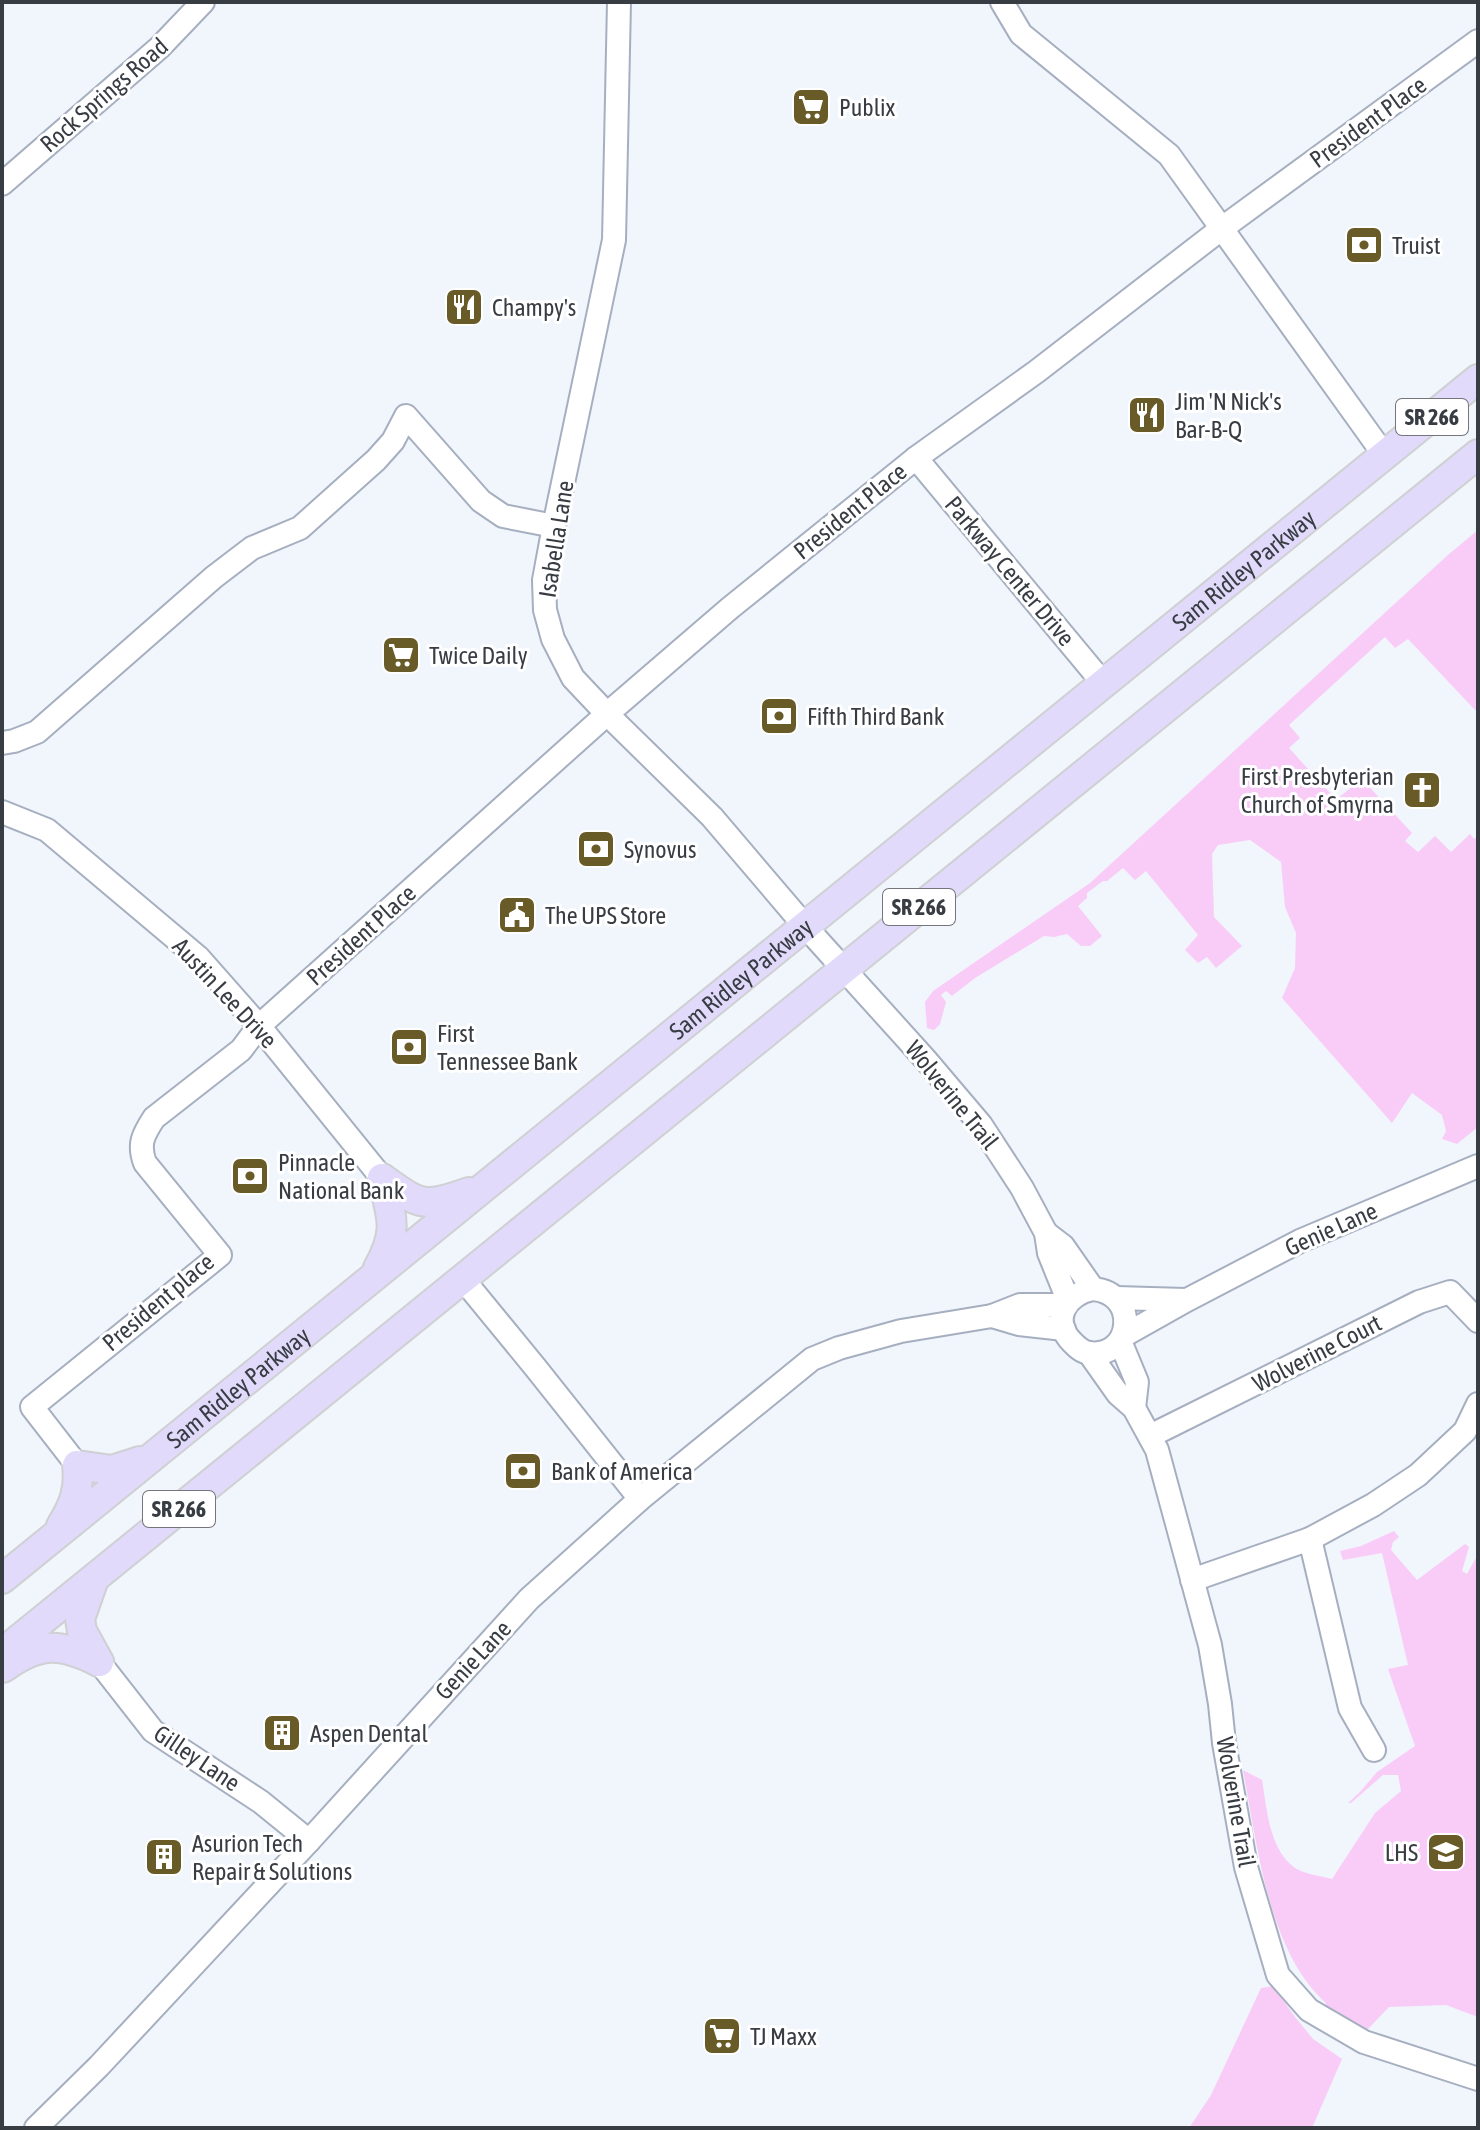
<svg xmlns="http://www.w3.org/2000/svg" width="1480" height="2130" font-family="'Asap Condensed',sans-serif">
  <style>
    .green { fill: #f9ccf8 }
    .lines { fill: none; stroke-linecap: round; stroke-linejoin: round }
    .minor-casing { stroke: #a6afc0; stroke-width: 26 }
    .major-casing { stroke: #cfd0d2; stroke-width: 32 }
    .minor { stroke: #fff; stroke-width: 22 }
    .major { stroke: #e1dafb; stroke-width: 28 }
    .labels { text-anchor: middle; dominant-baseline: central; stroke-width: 6; stroke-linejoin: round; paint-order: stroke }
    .shield { fill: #fff; stroke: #74767b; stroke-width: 2 }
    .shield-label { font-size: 22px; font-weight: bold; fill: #383c43 }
    .street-label { font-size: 24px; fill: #383c43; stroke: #fff }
    .poi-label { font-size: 24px; fill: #383c43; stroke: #fff; text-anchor: start }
  </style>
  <rect width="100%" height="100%" fill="#f1f5fc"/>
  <g class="green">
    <polygon points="1478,530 1478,708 1475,710 1408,639 1395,648 1385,637 1289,725 1300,738 1289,748 1329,792 1338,798 1362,779 1412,833 1405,841 1418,852 1435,836 1451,852 1470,834 1474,839 1478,836 1478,1127 1457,1144 1442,1139 1446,1131 1442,1115 1412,1093 1392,1123 1282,998 1295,968 1296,933 1285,907 1281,862 1250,840 1218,845 1212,854 1214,917 1242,946 1216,968 1207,957 1198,963 1185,950 1198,935 1146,871 1135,880 1123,868 1107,881 1103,881 1087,893 1087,898 1078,906 1102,936 1090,946 1081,946 1067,934 1054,937 1044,936 975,978 952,996 946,991 941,995 946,1002 940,1024 934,1030 927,1028 925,1002 933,991 1090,883 1449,554"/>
    <path d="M1394 1531 1399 1537 1393 1542 1391 1550 1417 1580 1465 1544 1469 1547 1462 1571 1467 1574 1478 1554V2017L1446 2005 1389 2007 1366 2031 1325 2007 1326 2003C1268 1952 1257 1843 1243 1770L1262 1780C1267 1809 1269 1849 1295 1868 1304 1874 1321 1876 1332 1879L1375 1813 1401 1791 1398 1775H1383L1351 1803H1348L1360 1792 1377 1772 1415 1746 1388 1669 1408 1665 1382 1553 1343 1560 1340 1551 1361 1546Z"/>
    <polygon points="1273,1986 1295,2017 1313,2039 1342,2059 1312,2128 1189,2128 1211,2095 1261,1988"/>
  </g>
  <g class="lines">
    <defs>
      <g id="minor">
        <polyline points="619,2 614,240 554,526 544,580 545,610 553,639 573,678 607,714 712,817 804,925 925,1059 981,1125 1022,1188 1046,1233 1049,1253 1068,1300"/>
        <polyline points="1002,2 1021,34 1169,155 1385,456"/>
        <polyline points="2,184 160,47 203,2"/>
        <polyline points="916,458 1103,683"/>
        <polyline points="2,743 14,741 37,732 214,577 252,548 300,528 376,460 393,441 406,416 481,501 503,516 554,526"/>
        <polyline points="2,812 47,830 199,958 259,1026 382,1178"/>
        <polyline points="1046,1233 1063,1246 1093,1289"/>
        <polyline points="462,1278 535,1367 640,1499"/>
        <path d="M1093 1289C1140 1293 1133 1359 1089 1353 1082 1352 1077 1347 1073 1343 1050 1321 1065 1294 1093 1289Z"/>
        <polyline points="1116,1298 1186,1300"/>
        <polyline points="992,1316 1019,1324 1064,1329"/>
        <polyline points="1123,1336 1187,1300 1300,1241 1478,1166"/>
        <polyline points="1120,1341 1137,1382 1134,1408"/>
        <polyline points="1089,1353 1118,1394 1134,1408 1157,1450 1210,1645 1220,1704 1224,1743 1246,1867 1278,1975 1309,2010 1364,2042 1478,2079"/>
        <polyline points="1150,1436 1419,1302 1450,1292 1478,1321"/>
        <path d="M77 1465 32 1407 220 1255 145 1163C138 1144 143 1135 154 1118L241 1050 259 1026 607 714 730 608 916 458 1036 372 1221 229 1478 41"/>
        <polyline points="1310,1539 1350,1708 1374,1750"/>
        <polyline points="1192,1580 1310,1539 1373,1505 1418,1475 1465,1431 1478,1404"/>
        <polyline points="99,1662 153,1731 261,1802 309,1841"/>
        <polyline points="36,2128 99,2066 309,1841 529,1599 640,1499 812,1359 839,1348 901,1331 992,1316 1020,1305 1065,1305"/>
      </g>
      <g id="major">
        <path d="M382 1178C421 1206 423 1208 469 1192"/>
        <path d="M378 1268C399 1231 392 1217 382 1178"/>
        <path d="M61 1526C74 1505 80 1489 77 1465L112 1470 140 1461"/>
        <path id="s1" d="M2 1579 1478 379"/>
        <polyline points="94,1579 80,1619 82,1631 99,1662"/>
        <polyline points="2,1653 1478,454"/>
        <path d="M3 1668C39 1642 60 1642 99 1662"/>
      </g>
    </defs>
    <use href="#minor" class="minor-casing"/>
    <use href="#major" class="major-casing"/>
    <use href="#minor" class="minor"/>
    <use href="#major" class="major"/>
  </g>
  <defs>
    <symbol id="supermarket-square" viewBox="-11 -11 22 22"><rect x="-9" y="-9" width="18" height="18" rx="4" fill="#695b28" stroke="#fff"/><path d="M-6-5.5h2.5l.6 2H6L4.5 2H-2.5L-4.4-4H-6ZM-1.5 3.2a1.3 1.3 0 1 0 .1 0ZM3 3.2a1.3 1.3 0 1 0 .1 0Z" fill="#fff"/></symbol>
    <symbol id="bank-square" viewBox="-11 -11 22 22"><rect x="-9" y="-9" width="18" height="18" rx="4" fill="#695b28" stroke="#fff"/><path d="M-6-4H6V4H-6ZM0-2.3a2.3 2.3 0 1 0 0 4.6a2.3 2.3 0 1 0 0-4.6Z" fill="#fff"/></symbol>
    <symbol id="restaurant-square" viewBox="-11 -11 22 22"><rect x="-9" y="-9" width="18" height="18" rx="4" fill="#695b28" stroke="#fff"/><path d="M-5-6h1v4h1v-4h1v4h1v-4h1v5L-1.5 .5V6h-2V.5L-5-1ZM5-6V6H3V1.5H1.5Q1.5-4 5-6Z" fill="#fff"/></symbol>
    <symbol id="church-square" viewBox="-11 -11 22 22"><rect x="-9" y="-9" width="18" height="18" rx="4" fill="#695b28" stroke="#fff"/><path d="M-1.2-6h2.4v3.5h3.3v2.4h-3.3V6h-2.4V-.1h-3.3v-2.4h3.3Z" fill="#fff"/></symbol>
    <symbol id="civic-square" viewBox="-11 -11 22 22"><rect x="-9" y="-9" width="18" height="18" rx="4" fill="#695b28" stroke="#fff"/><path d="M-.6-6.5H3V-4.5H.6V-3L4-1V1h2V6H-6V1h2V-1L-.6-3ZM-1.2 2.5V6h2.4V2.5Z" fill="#fff"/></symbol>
    <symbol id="building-square" viewBox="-11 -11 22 22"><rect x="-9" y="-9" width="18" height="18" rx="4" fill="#695b28" stroke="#fff"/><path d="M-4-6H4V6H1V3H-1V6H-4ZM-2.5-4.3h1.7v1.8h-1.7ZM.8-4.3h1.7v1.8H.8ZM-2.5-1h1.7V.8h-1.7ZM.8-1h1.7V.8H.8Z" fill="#fff"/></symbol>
    <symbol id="school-square" viewBox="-11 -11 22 22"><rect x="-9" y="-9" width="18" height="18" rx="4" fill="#695b28" stroke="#fff"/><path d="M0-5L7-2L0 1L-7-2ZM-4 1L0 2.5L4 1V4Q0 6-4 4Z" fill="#fff"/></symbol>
  </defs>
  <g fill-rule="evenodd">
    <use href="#supermarket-square" x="789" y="85" width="44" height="44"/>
    <use href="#bank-square" x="1342" y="223" width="44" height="44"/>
    <use href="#restaurant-square" x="442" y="285" width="44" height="44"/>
    <use href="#restaurant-square" x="1125" y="393" width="44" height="44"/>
    <use href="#supermarket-square" x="379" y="633" width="44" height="44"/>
    <use href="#bank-square" x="757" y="694" width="44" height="44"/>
    <use href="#church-square" x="1400" y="768" width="44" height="44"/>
    <use href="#bank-square" x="574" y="827" width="44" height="44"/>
    <use href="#civic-square" x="495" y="893" width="44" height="44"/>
    <use href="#bank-square" x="387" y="1025" width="44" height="44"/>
    <use href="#bank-square" x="228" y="1154" width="44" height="44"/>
    <use href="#bank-square" x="501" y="1449" width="44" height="44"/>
    <use href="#building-square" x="260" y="1711" width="44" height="44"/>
    <use href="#school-square" x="1424" y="1830" width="44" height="44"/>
    <use href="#building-square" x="142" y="1835" width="44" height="44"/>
    <use href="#supermarket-square" x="700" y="2014" width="44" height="44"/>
  </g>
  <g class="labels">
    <g class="shield">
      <rect x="1396" y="399" width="72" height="36" rx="6"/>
      <rect x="883" y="889" width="72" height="36" rx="6"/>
      <rect x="143" y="1491" width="72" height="36" rx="6"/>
    </g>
    <g class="shield-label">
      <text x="1432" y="417">SR 266</text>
      <text x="919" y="907">SR 266</text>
      <text x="179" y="1509">SR 266</text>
    </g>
    <g class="street-label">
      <text transform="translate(104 95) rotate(-41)">Rock Springs Road</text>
      <text transform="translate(1368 122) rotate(-36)">President Place</text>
      <text transform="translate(850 511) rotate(-39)">President Place</text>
      <text transform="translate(556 539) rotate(-81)">Isabella Lane</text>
      <text transform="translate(1010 571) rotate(50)">Parkway Center Drive</text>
      <text stroke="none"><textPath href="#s1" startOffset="1600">Sam Ridley Parkway</textPath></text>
      <text transform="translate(361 935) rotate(-42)">President Place</text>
      <text stroke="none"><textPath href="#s1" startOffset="952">Sam Ridley Parkway</textPath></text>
      <text transform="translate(225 993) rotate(47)">Austin Lee Drive</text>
      <text transform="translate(952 1095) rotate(51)">Wolverine Trail</text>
      <text transform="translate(1331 1229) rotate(-24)">Genie Lane</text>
      <text transform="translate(158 1302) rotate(-40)">President place</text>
      <text transform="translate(1317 1353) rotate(-27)">Wolverine Court</text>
      <text stroke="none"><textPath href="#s1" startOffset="304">Sam Ridley Parkway</textPath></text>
      <text transform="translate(473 1660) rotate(-47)">Genie Lane</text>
      <text transform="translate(197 1758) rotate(34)">Gilley Lane</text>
      <text transform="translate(1236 1802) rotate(80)">Wolverine Trail</text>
    </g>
    <g class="poi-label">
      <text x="839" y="107">Publix</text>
      <text x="1392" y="245">Truist</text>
      <text x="492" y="307">Champy's</text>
      <text x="1175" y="401">Jim 'N Nick's<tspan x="1175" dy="28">Bar-B-Q</tspan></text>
      <text x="429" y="655">Twice Daily</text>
      <text x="807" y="716">Fifth Third Bank</text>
      <text x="1394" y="776" text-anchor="end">First Presbyterian<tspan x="1394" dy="28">Church of Smyrna</tspan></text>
      <text x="624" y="849">Synovus</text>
      <text x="545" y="915">The UPS Store</text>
      <text x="437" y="1033">First<tspan x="437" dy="28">Tennessee Bank</tspan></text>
      <text x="278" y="1162">Pinnacle<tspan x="278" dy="28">National Bank</tspan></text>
      <text x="551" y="1471">Bank of America</text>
      <text x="310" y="1733">Aspen Dental</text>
      <text x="192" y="1843">Asurion Tech<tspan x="192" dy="28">Repair &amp; Solutions</tspan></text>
      <text x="1418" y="1852" text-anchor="end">LHS</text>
      <text x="750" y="2036">TJ Maxx</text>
    </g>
  </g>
  <rect width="1480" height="2130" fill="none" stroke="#383c43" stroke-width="8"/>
</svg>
